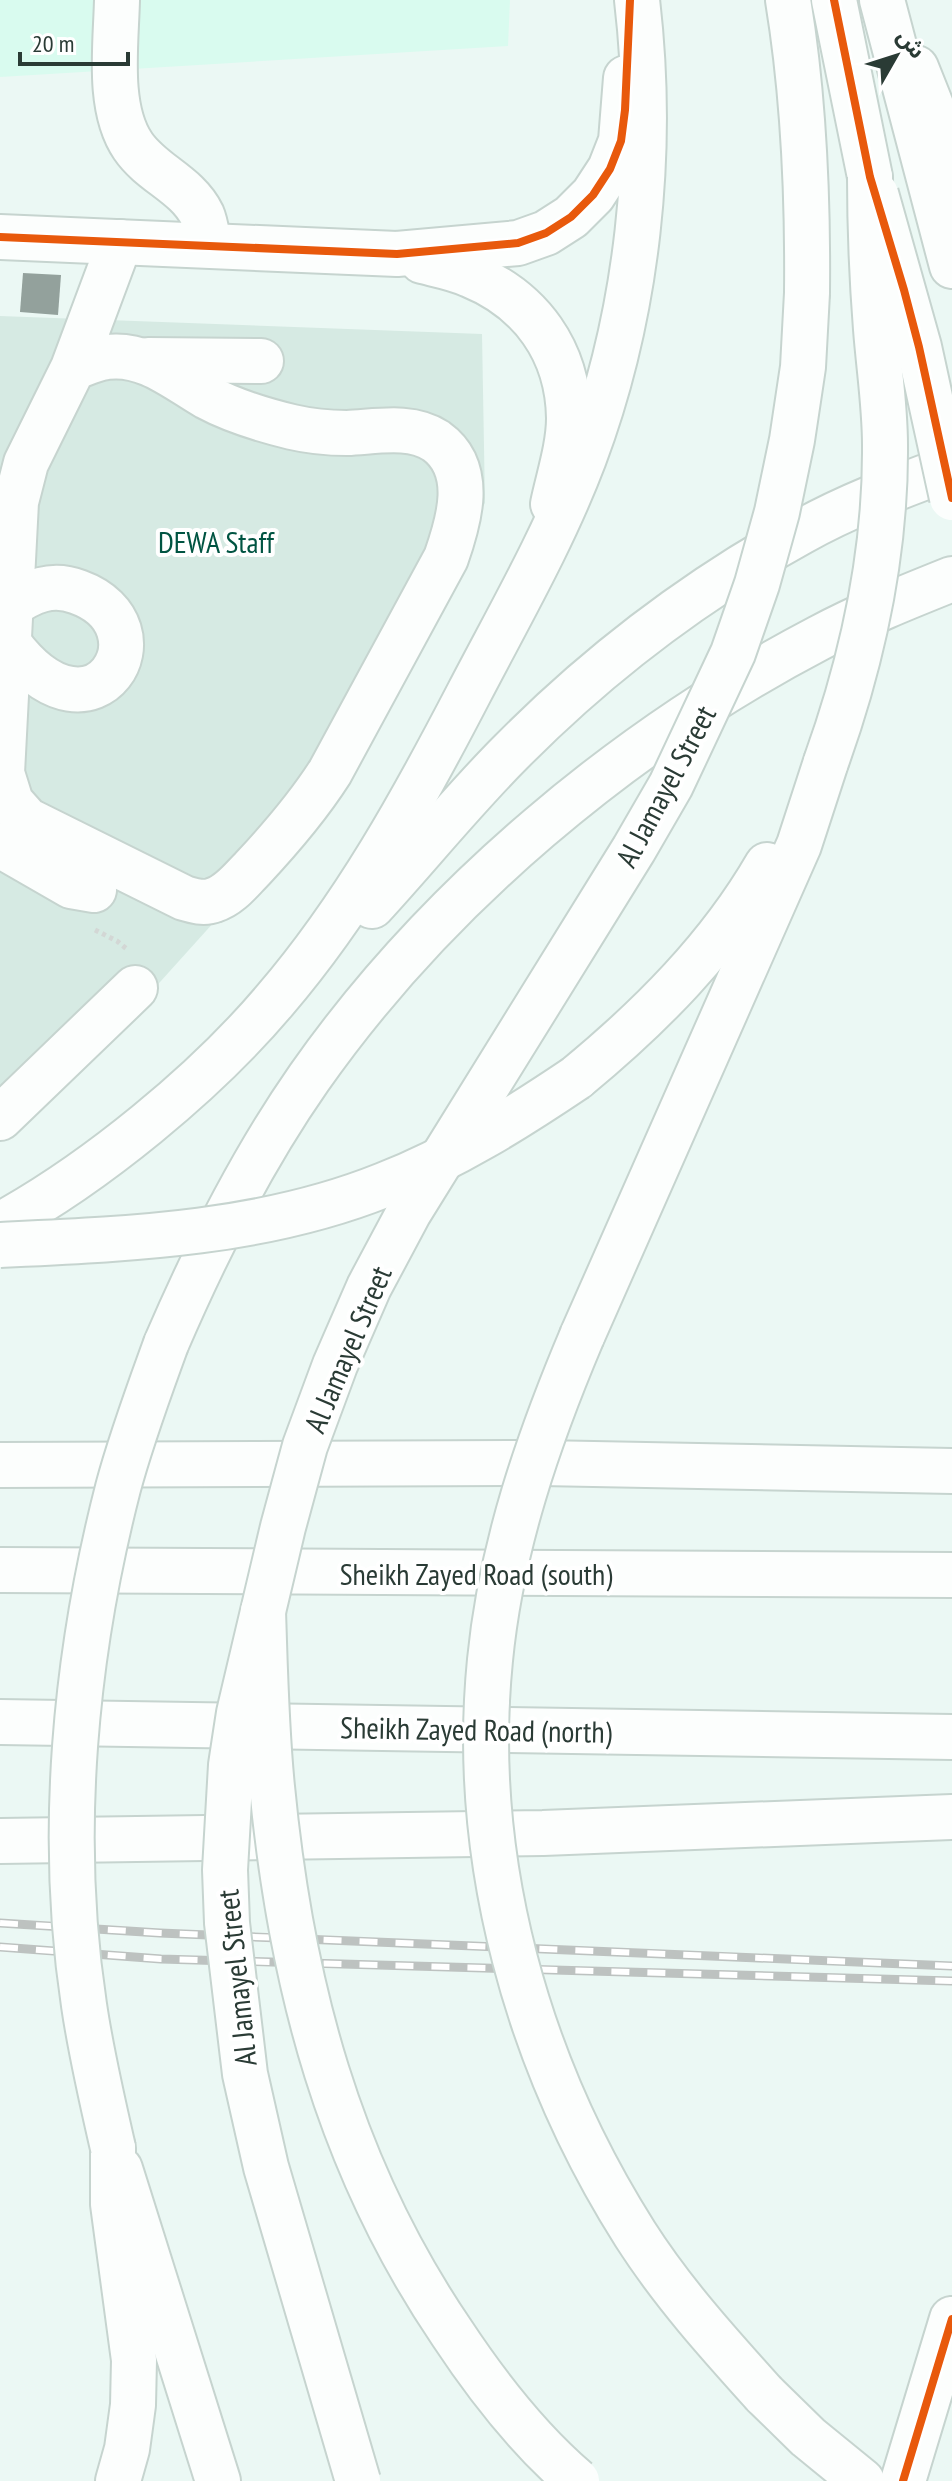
<svg xmlns="http://www.w3.org/2000/svg" width="952" height="2481" font-family="'PT Sans Narrow','Noto Sans Arabic',sans-serif">
  <style>
    .built { fill: #d9fbef }
    .green { fill: #d6eae3 }
    .building { fill: #93a19c }
    .lines { fill: none; stroke-linecap: round; stroke-linejoin: round }
    .minor-casing { stroke: #c6d4cf; stroke-width: 48 }
    .major-casing { stroke: #c6d4cf; stroke-width: 48 }
    .highway-casing { stroke: #c6d4cf; stroke-width: 48 }
    .path { stroke: #d3d7d5; stroke-width: 5; stroke-dasharray: 4 4; stroke-linecap: butt }
    .minor { stroke: #fcfefd; stroke-width: 44 }
    .major { stroke: #fcfefd; stroke-width: 44 }
    .highway { stroke: #fcfefd; stroke-width: 44 }
    .rail-casing { stroke: #bdc2c0; stroke-width: 9 }
    .rail { stroke: #fff; stroke-width: 6; stroke-dasharray: 18; stroke-linecap: butt }
    .minor-bridge-casing { stroke: #c6d4cf; stroke-width: 48; stroke-linecap: butt }
    .major-bridge-casing { stroke: #c6d4cf; stroke-width: 48; stroke-linecap: butt }
    .highway-bridge-casing { stroke: #c6d4cf; stroke-width: 48; stroke-linecap: butt }
    .minor-bridge { stroke: #fcfefd; stroke-width: 44 }
    .major-bridge { stroke: #fcfefd; stroke-width: 44 }
    .highway-bridge { stroke: #fcfefd; stroke-width: 44 }
    .cycleway-casing { stroke: #fff; stroke-width: 13 }
    .cycleway { stroke: #e8590c; stroke-width: 8 }
    .labels { text-anchor: middle; dominant-baseline: central; stroke-width: 8; stroke-linejoin: round; paint-order: stroke }
    .park-label { font-size: 30px; fill: #005442; stroke: #fff }
    .street-label { font-size: 30px; fill: #2a3b35; stroke: #fff }
  </style>
  <rect width="100%" height="100%" fill="#ebf8f4"/>
  <polygon class="built" points="0,0 510,0 508,46 0,77"/>
  <polygon class="green" points="0,316 482,334 485,503 307,819 115,1032 0,1137"/>
  <polygon class="building" points="23,273 61,275 58,315 20,312"/>
  <g class="lines">
    <defs>
      <g id="minor">
        <path d="M117 0C116 44 107 108 133 146 152 174 187 184 202 215 206 224 207 236 209 245"/>
        <polyline points="834,0 870,177"/>
        <polyline points="916,68 952,158"/>
        <polyline points="0,237 397,254 518,243 546,233 571,217 593,195 610,169 621,141 626,78"/>
        <path d="M422 261C438 265 455 268 470 275 531 300 568 351 569 418 569 446 559 476 553 504"/>
        <polyline points="148,360 261,361"/>
        <path d="M73 368C84 364 96 358 107 357 145 352 176 379 207 397 233 411 263 420 292 427 309 431 330 433 347 433 375 432 411 424 436 441 475 469 459 521 446 558L330 772C307 808 281 838 252 869 241 880 230 895 214 900 204 904 194 901 184 898L27 820 11 802 2 773 16 502 26 463 73 368 120 242"/>
        <path d="M10 606C31 591 52 582 78 592 172 626 95 757 10 645"/>
        <polyline points="0,845 71,886 94,890"/>
        <polyline points="0,1118 135,988"/>
        <polyline points="903,2481 952,2319"/>
      </g>
      <g id="major">
        <path d="M788 0C804 97 808 194 807 293"/>
        <polyline points="882,0 952,266"/>
        <path d="M166 1344C206 1251 251 1161 309 1078 436 897 624 740 819 638 862 615 907 597 952 579"/>
        <polyline points="120,2169 218,2481"/>
      </g>
      <g id="highway">
        <path d="M372 906C419 855 462 801 511 752 597 665 694 591 801 532 849 505 901 486 952 467"/>
        <path d="M576 1078C650 1017 719 948 767 865"/>
        <path d="M0 1225C95 1173 205 1083 275 1000 354 908 413 801 469 693 509 616 553 540 584 458 638 314 655 152 637 0"/>
        <polyline points="582,1336 799,845 826,762"/>
        <polyline points="0,1465 541,1463 952,1471"/>
        <polyline points="0,1570 952,1575"/>
        <polyline points="0,1722 952,1737"/>
        <polyline points="0,1841 543,1833 952,1817"/>
        <polyline points="113,2148 113,2204 134,2360 133,2405 127,2449 118,2481"/>
        <polyline points="764,2394 808,2437 862,2481"/>
      </g>
    </defs>
    <use href="#minor" class="minor-casing"/>
    <use href="#major" class="major-casing"/>
    <use href="#highway" class="highway-casing"/>
    <polyline class="path" points="95,930 117,941 128,950"/>
    <use href="#minor" class="minor"/>
    <use href="#major" class="major"/>
    <use href="#highway" class="highway"/>
    <defs>
      <g id="rail">
        <polyline points="0,1923 160,1933 952,1966"/>
        <polyline points="0,1947 161,1959 952,1981"/>
      </g>
    </defs>
    <use href="#rail" class="rail-casing"/>
    <use href="#rail" class="rail"/>
    <defs>
      <polyline id="minor-bridge" points="876,194 919,347 952,498"/>
      <g id="major-bridge">
        <path d="M113 2148C102 2100 91 2053 84 2005 58 1834 75 1655 118 1488 131 1439 149 1391 166 1344"/>
        <polyline points="358,2481 266,2167 245,2074 227,1923 225,1870 231,1765 239,1713 283,1527 305,1446 335,1365 369,1287 409,1212 634,849 671,785 733,653 757,584 777,512 792,440 803,367 807,293"/>
      </g>
      <g id="highway-bridge">
        <path d="M826 762C863 659 886 555 885 445 885 406 879 368 876 329 872 278 870 228 870 177"/>
        <path d="M0 1245C130 1239 262 1234 384 1185 453 1158 515 1119 576 1078"/>
        <path d="M582 1336C538 1440 501 1547 490 1660 470 1861 528 2065 635 2234 672 2292 718 2343 764 2394"/>
        <path d="M263 1611C265 1669 266 1728 272 1787 291 1984 339 2167 452 2333 487 2386 528 2439 577 2481"/>
      </g>
    </defs>
    <use href="#minor-bridge" class="minor-bridge-casing"/>
    <use href="#major-bridge" class="major-bridge-casing"/>
    <use href="#highway-bridge" class="highway-bridge-casing"/>
    <use href="#minor-bridge" class="minor-bridge"/>
    <use href="#major-bridge" class="major-bridge"/>
    <use href="#highway-bridge" class="highway-bridge"/>
    <defs>
      <g id="cycleway">
        <polyline points="834,0 870,177 904,290 919,347 952,498"/>
        <polyline points="0,237 397,254 518,243 546,233 571,217 593,195 610,169 621,141 625,110 630,0"/>
        <polyline points="903,2481 952,2319"/>
      </g>
    </defs>
    <use href="#cycleway" class="cycleway-casing"/>
    <use href="#cycleway" class="cycleway"/>
  </g>
  <g class="labels">
    <g class="park-label">
      <text x="216" y="541">DEWA Staff</text>
    </g>
    <g class="street-label">
      <text transform="translate(665 786) rotate(-62)">Al Jamayel Street</text>
      <text transform="translate(347 1349) rotate(-67)">Al Jamayel Street</text>
      <text x="476" y="1573">Sheikh Zayed Road (south)</text>
      <text transform="translate(476 1729) rotate(1)">Sheikh Zayed Road (north)</text>
      <text transform="translate(236 1978) rotate(-96)">Al Jamayel Street</text>
    </g>
  </g>
  <g transform="translate(896 56) rotate(51)" stroke="#ffffff" stroke-width="6" paint-order="stroke">
  <path d="M0-6L14 30L0 20L-14 30Z" fill="#2a3b35"/>
  <text y="-12" font-size="22" font-weight="bold" text-anchor="middle" fill="#2a3b35">ش</text>
  </g>
  <path d="M20 52v12h108v-12" fill="none" stroke="#2a3b35" stroke-width="4"/>
  <text x="32" y="52" font-size="24" fill="#2a3b35" stroke="#ffffff" stroke-width="6" paint-order="stroke">20 m</text>
</svg>
